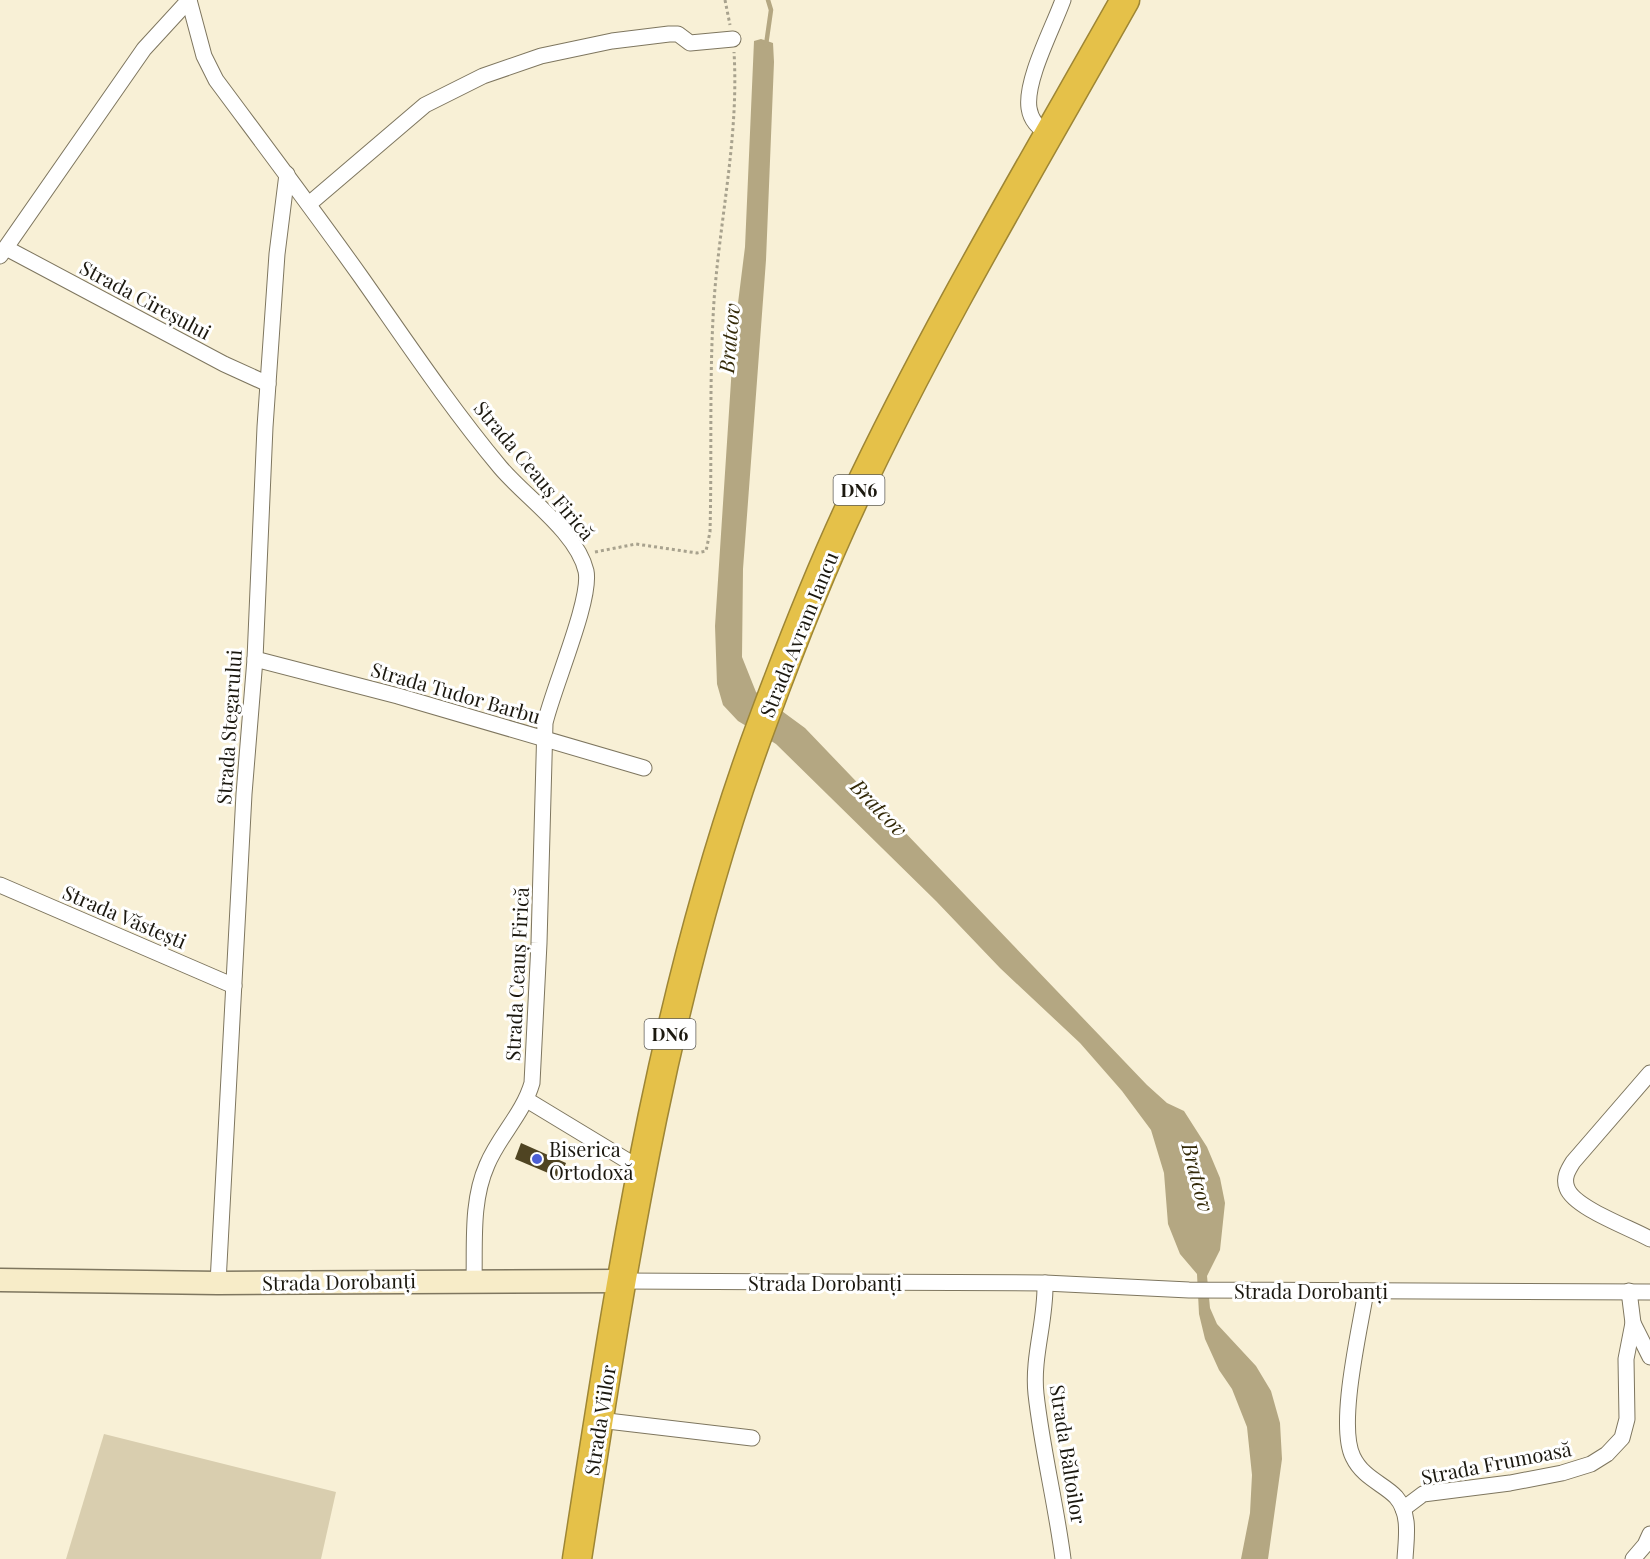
<svg xmlns="http://www.w3.org/2000/svg" width="1650" height="1559" font-family="'Playfair Display',serif">
  <style>
    .green { fill: #d9ceaf }
    .water { fill: #b4a782 }
    .lines { fill: none; stroke-linecap: round; stroke-linejoin: round }
    .stream { stroke: #b4a782; stroke-width: 4.5 }
    .building { fill: #4f4422 }
    .street-casing { stroke: #7e765f; stroke-width: 17 }
    .secondary-casing { stroke: #7e765f; stroke-width: 25 }
    .highway-casing { stroke: #9e8635; stroke-width: 31 }
    .path { stroke: #a8a28e; stroke-width: 3; stroke-dasharray: 3 3; stroke-linecap: butt }
    .street { stroke: #fff; stroke-width: 15 }
    .secondary { stroke: #f7ecc8; stroke-width: 22 }
    .highway { stroke: #e5c149; stroke-width: 28 }
    .poi-dot { fill: #4c5fd4; stroke: #fff; stroke-width: 2 }
    .labels { text-anchor: middle; dominant-baseline: central; stroke-width: 6; stroke-linejoin: round; paint-order: stroke }
    .shield { fill: #fff; stroke: #5f5d57; stroke-width: 1.5 }
    .shield-label { font-size: 18px; font-weight: bold; fill: #1b180f }
    .street-label { font-size: 20px; fill: #1b180f; stroke: #fff }
    .poi-label { font-size: 20px; fill: #1b180f; stroke: #fff; text-anchor: start }
    .water-label { font-size: 21px; font-style: italic; fill: #342a09; stroke: #fff }
  </style>
  <rect width="100%" height="100%" fill="#f8f0d6"/>
  <polygon class="green" points="104,1434 336,1492 321,1559 66,1559"/>
  <polygon class="water" points="761,39 773,43 774,62 766,260 743,569 742,657 756,692 805,728 1147,1085 1167,1103 1184,1111 1207,1147 1220,1178 1225,1203 1220,1250 1207,1276 1210,1308 1217,1324 1256,1366 1271,1391 1280,1423 1282,1459 1268,1559 1241,1559 1250,1513 1252,1475 1247,1427 1232,1389 1219,1370 1205,1339 1199,1314 1197,1274 1180,1254 1168,1224 1164,1173 1151,1130 1122,1091 1080,1043 1000,968 936,901 776,744 738,721 723,705 717,684 715,626 734,335 745,247 754,41"/>
  <g class="lines">
    <polyline class="stream" points="766,45 771,10 768,0"/>
  </g>
  <polygon class="building" points="521,1143 566,1163 560,1178 515,1159"/>
  <g class="lines">
    <defs>
      <g id="street">
        <path d="M189 0 204 56 216 80C265 146 314 211 361 277 406 341 450 407 500 467 525 497 577 532 586 571 592 599 553 688 545 723L539 943 532 1083C523 1114 499 1136 487 1165 471 1201 475 1243 474 1281"/>
        <path d="M1048 134C1038 127 1031 121 1029 108 1025 80 1053 28 1063 0"/>
        <polyline points="309,204 425,105 483,76 541,56 612,41 669,34 678,34 690,43 733,39"/>
        <polyline points="6,248 224,364 268,384"/>
        <polyline points="0,256 144,49 189,0"/>
        <polyline points="255,659 398,696 644,768"/>
        <polyline points="0,885 234,986"/>
        <path d="M1650 1073 1573 1162C1568 1170 1563 1178 1567 1188 1574 1208 1631 1228 1650 1239"/>
        <polyline points="527,1100 641,1169"/>
        <polyline points="621,1281 1045,1283 1189,1290 1650,1292"/>
        <polyline points="218,1283 244,794 255,659 265,427 277,254 287,174"/>
        <path d="M1045 1283C1046 1321 1032 1357 1036 1394 1042 1449 1056 1504 1063 1559"/>
        <path d="M1366 1291C1360 1329 1337 1425 1353 1457 1363 1478 1384 1484 1396 1497 1411 1514 1406 1539 1405 1559"/>
        <polyline points="1633,1323 1650,1357"/>
        <polyline points="599,1420 752,1438"/>
        <polyline points="1403,1509 1423,1494 1510,1483 1562,1473 1591,1464 1607,1454 1622,1438 1627,1419 1626,1359 1633,1323 1629,1291"/>
        <polyline points="1633,1559 1645,1545 1650,1534"/>
      </g>
      <polyline id="secondary" points="0,1280 218,1283 621,1281"/>
      <path id="highway" d="M577 1559C621 1275 663 988 764 718 791 645 820 571 853 501 934 329 1032 165 1125 0"/>
    </defs>
    <use href="#street" class="street-casing"/>
    <use href="#secondary" class="secondary-casing"/>
    <use href="#highway" class="highway-casing"/>
    <g class="path">
      <polyline points="725,0 730,25"/>
      <path d="M595 552 636 544 697 553 706 551 710 532C712 455 709 378 714 301 720 217 739 136 734 52"/>
    </g>
    <use href="#street" class="street"/>
    <use href="#secondary" class="secondary"/>
    <use href="#highway" class="highway"/>
  </g>
  <circle class="poi-dot" cx="537" cy="1159" r="6"/>
  <g class="labels">
    <g class="shield">
      <rect x="833.5" y="475" width="51" height="30" rx="4.5"/>
      <rect x="644.5" y="1019" width="51" height="30" rx="4.5"/>
    </g>
    <g class="shield-label">
      <text x="859" y="490">DN6</text>
      <text x="670" y="1034">DN6</text>
    </g>
    <g class="street-label">
      <text transform="translate(146 299) rotate(28)">Strada Cireșului</text>
      <text transform="translate(535 470) rotate(50)">Strada Ceauș Firică</text>
      <text transform="translate(798 634) rotate(-68)">Strada Avram Iancu</text>
      <text transform="translate(456 692) rotate(16)">Strada Tudor Barbu</text>
      <text transform="translate(228 727) rotate(-86)">Strada Stegarului</text>
      <text transform="translate(125 916) rotate(23)">Strada Văstești</text>
      <text transform="translate(516 974) rotate(-87)">Strada Ceauș Firică</text>
      <text transform="translate(339 1281) rotate(-1)">Strada Dorobanți</text>
      <text x="825" y="1282">Strada Dorobanți</text>
      <text x="1311" y="1290">Strada Dorobanți</text>
      <text transform="translate(599 1420) rotate(-81)">Strada Viilor</text>
      <text transform="translate(1069 1454) rotate(81)">Strada Băltoilor</text>
      <text transform="translate(1496 1462) rotate(-11)">Strada Frumoasă</text>
    </g>
    <g class="poi-label">
      <text x="549" y="1148">Biserica<tspan x="549" dy="23">Ortodoxă</tspan></text>
    </g>
    <g class="water-label">
      <text transform="translate(728 338) rotate(-85)">Bratcov</text>
      <text transform="translate(880 807) rotate(46)">Bratcov</text>
      <text transform="translate(1199 1177) rotate(75)">Bratcov</text>
    </g>
  </g>
</svg>
